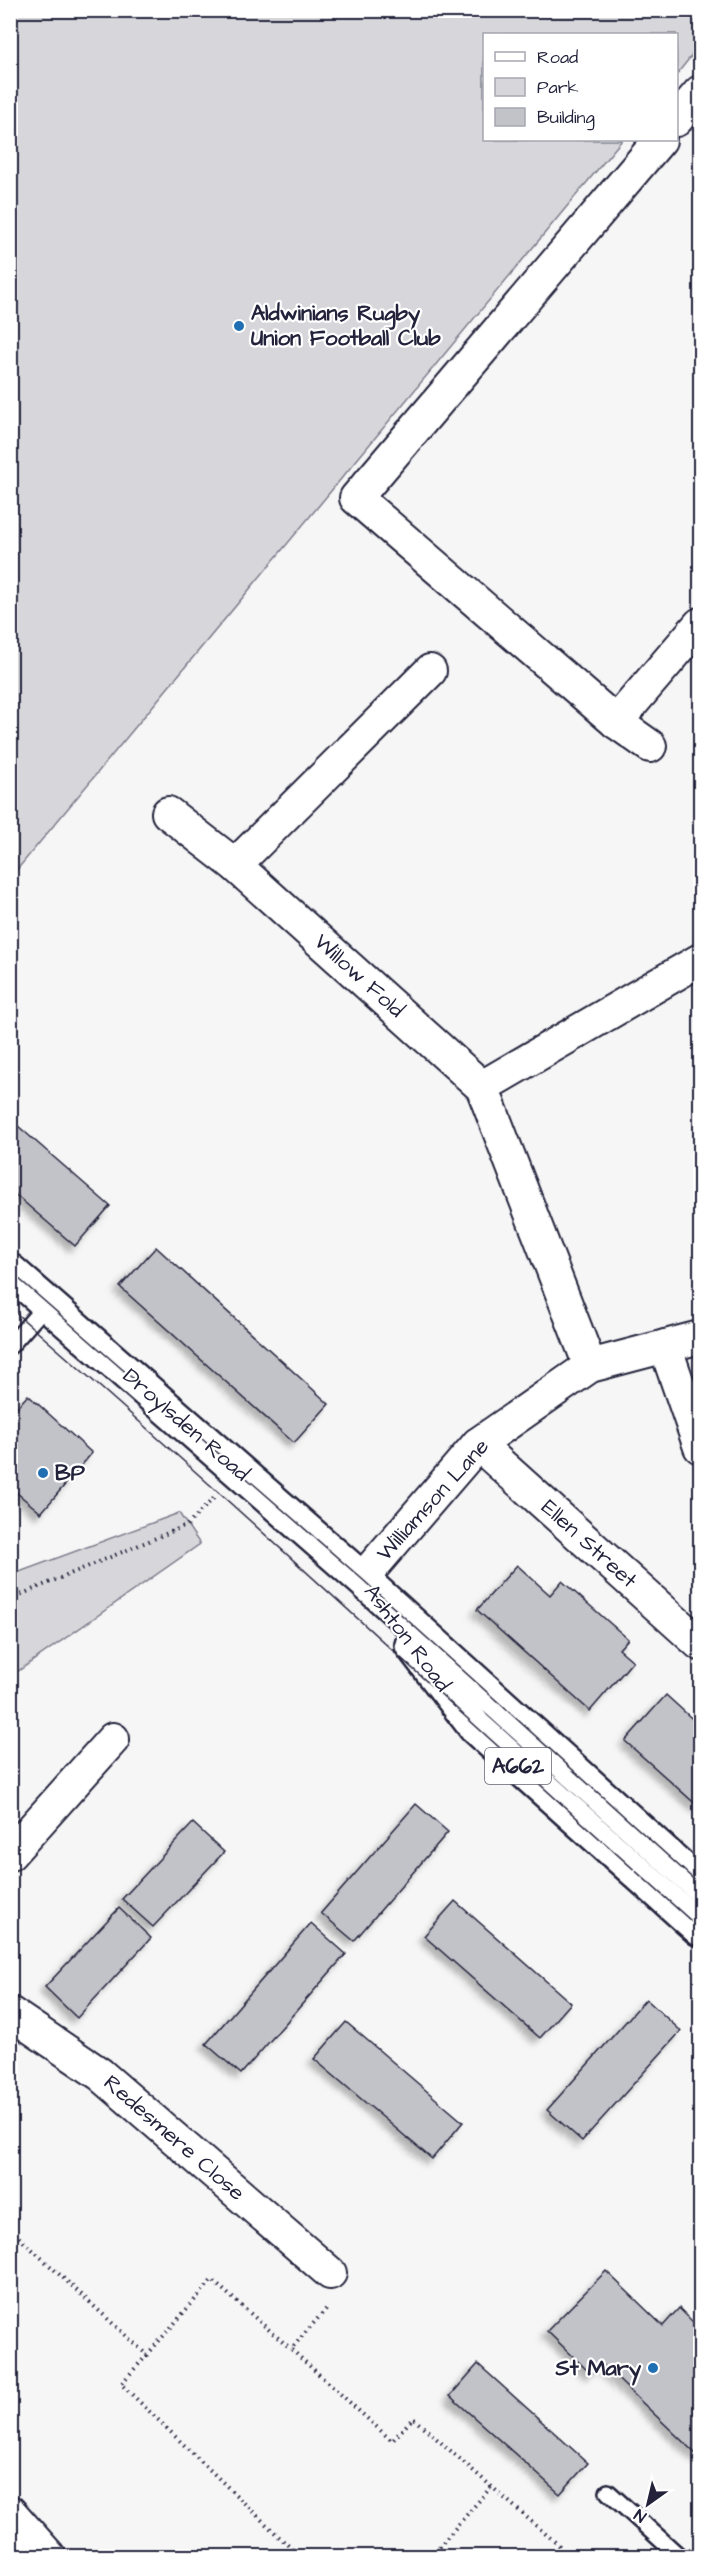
<svg xmlns="http://www.w3.org/2000/svg" width="711" height="2567" font-family="'Architects Daughter',sans-serif">
  <style>
    .green { fill: #d7d7db; stroke: #7c7c8b; stroke-width: 1.5 }
    .building { fill: #c2c2c9; stroke: #22223b; stroke-width: 1.5; filter: url(#shadow) }
    .lines { fill: none; stroke-linecap: round; stroke-linejoin: round }
    .service-casing { stroke: #22223b; stroke-width: 20 }
    .minor-casing { stroke: #22223b; stroke-width: 36 }
    .primary-casing { stroke: #22223b; stroke-width: 38 }
    .path { stroke: #22223b; stroke-width: 4; stroke-dasharray: 1.5 4.5; stroke-linecap: butt }
    .service { stroke: #fff; stroke-width: 15 }
    .minor { stroke: #fff; stroke-width: 32 }
    .primary { stroke: #fff; stroke-width: 33 }
    .tram { stroke: #22223b; stroke-width: 1.5 }
    .poi-dot { fill: #1f6fb2; stroke: #fff; stroke-width: 2 }
    .labels { text-anchor: middle; dominant-baseline: central; stroke-width: 4.5; stroke-linejoin: round; paint-order: stroke }
    .shield { fill: #fff; stroke: #646476; stroke-width: 1.5 }
    .shield-label { font-size: 21px; font-weight: bold; fill: #22223b }
    .poi-label { font-size: 22px; font-weight: bold; fill: #22223b; stroke: #fff; text-anchor: start }
    .street-label { font-size: 22px; fill: #22223b; stroke: #fff }
  </style>
  <defs>
    <filter id="shadow"><feDropShadow dx="-5.5" dy="5.5" stdDeviation="3" flood-color="#0004"/></filter>
  </defs>
  <rect width="100%" height="100%" fill="#f6f6f7"/>
  <filter id="ink" filterUnits="userSpaceOnUse"><feTurbulence type="fractalNoise" baseFrequency=".0167" numOctaves="2"/><feDisplacementMap in="SourceGraphic" scale="12" xChannelSelector="R" yChannelSelector="G"/><feConvolveMatrix kernelMatrix="1 2 1 2 8 2 1 2 1" color-interpolation-filters="sRGB"/></filter>
  <g filter="url(#ink)">
    <g class="green">
      <polygon points="11,10 700,11 700,45 677,74 676,34 484,34 484,140 622,140 11,877"/>
      <polygon points="179,1513 200,1544 11,1676 11,1575"/>
    </g>
    <g class="building">
      <polygon points="10,1119 110,1206 75,1246 10,1190"/>
      <polygon points="156,1247 329,1404 294,1443 120,1287"/>
      <polygon points="28,1395 92,1453 41,1513 17,1493 10,1501 10,1415"/>
      <polygon points="517,1565 550,1595 562,1581 628,1639 619,1649 633,1661 590,1711 477,1610"/>
      <polygon points="666,1695 700,1726 700,1808 625,1741"/>
      <polygon points="416,1804 448,1832 354,1941 321,1913"/>
      <polygon points="193,1823 224,1852 153,1927 122,1899"/>
      <polygon points="455,1901 571,2003 540,2038 424,1936"/>
      <polygon points="119,1908 151,1938 77,2018 45,1987"/>
      <polygon points="311,1923 346,1954 241,2074 206,2044"/>
      <polygon points="646,1999 681,2031 582,2141 547,2110"/>
      <polygon points="346,2022 463,2122 432,2159 314,2059"/>
      <polygon points="606,2271 663,2326 679,2308 700,2329 700,2458 601,2363 591,2374 547,2331"/>
      <polygon points="478,2364 588,2463 560,2494 450,2396"/>
    </g>
    <g class="lines">
      <defs>
        <g id="service">
          <polyline points="10,1346 47,1304"/>
          <polyline points="608,2492 679,2556"/>
        </g>
        <g id="minor">
          <polyline points="676,120 700,92"/>
          <polyline points="616,722 700,624"/>
          <polyline points="650,746 616,722 356,498 660,140"/>
          <polyline points="168,813 235,865 482,1087 590,1366"/>
          <polyline points="235,865 430,671"/>
          <polyline points="482,1087 700,960"/>
          <polyline points="665,1346 700,1447"/>
          <polyline points="478,1444 700,1644"/>
          <polyline points="362,1579 478,1444 590,1366 700,1337"/>
          <polyline points="10,1854 113,1739"/>
          <polyline points="10,2013 100,2074 330,2273"/>
          <polyline points="10,2512 49,2556"/>
        </g>
        <g id="primary">
          <polyline points="10,1271 362,1579 700,1885"/>
          <polyline points="412,1645 475,1727 700,1929"/>
        </g>
      </defs>
      <use href="#service" class="service-casing"/>
      <use href="#minor" class="minor-casing"/>
      <use href="#primary" class="primary-casing"/>
      <g class="path">
        <polyline points="10,1599 187,1525 214,1498"/>
        <polyline points="10,2229 147,2355 212,2280 291,2349"/>
        <polyline points="326,2309 291,2349 392,2441 413,2418 571,2556"/>
        <polyline points="147,2355 121,2384 299,2556"/>
        <polyline points="431,2556 491,2487"/>
      </g>
      <use href="#service" class="service"/>
      <use href="#minor" class="minor"/>
      <use href="#primary" class="primary"/>
      <g class="tram">
        <polyline points="10,1271 362,1579 700,1885"/>
        <path d="M10 1308C244 1511 470 1723 700 1929"/>
      </g>
    </g>
  </g>
  <g class="poi-dot">
    <circle cx="239" cy="326" r="6"/>
    <circle cx="43" cy="1473" r="6"/>
    <circle cx="653" cy="2368" r="6"/>
  </g>
  <g class="labels">
    <rect class="shield" x="485" y="1748" width="66" height="36" rx="4.5"/>
    <g class="shield-label">
      <text x="518" y="1766">A662</text>
    </g>
    <g class="poi-label">
      <text x="251" y="313">Aldwinians Rugby<tspan x="251" dy="25">Union Football Club</tspan></text>
      <text x="55" y="1473">BP</text>
      <text x="641" y="2368" text-anchor="end">St Mary</text>
    </g>
    <g class="street-label">
      <text transform="translate(359 976) rotate(42)">Willow Fold</text>
      <text transform="translate(186 1425) rotate(41)">Droylsden Road</text>
      <text transform="translate(433 1500) rotate(-48)">Williamson Lane</text>
      <text transform="translate(589 1544) rotate(42)">Ellen Street</text>
      <text transform="translate(407 1638) rotate(53)">Ashton Road</text>
      <text transform="translate(174 2138) rotate(41)">Redesmere Close</text>
    </g>
  </g>
  <rect width="711" height="2567" fill="none" stroke="#fff" stroke-width="36"/>
  <rect x="18" y="18" width="675" height="2531" fill="none" stroke="#22223b" stroke-width="2" filter="url(#ink)"/>
  <rect x="483" y="33" width="195" height="108" fill="#ffffff" stroke="#a7a7b1" stroke-width="1.5"/>
  <rect x="495" y="52" width="30" height="9" fill="#ffffff" stroke="#a7a7b1" stroke-width="1.5"/>
  <text x="537" y="63" font-size="18" fill="#22223b">Road</text>
  <rect x="495" y="78" width="30" height="18" fill="#d7d7db" stroke="#a7a7b1" stroke-width="1.5"/>
  <text x="537" y="93" font-size="18" fill="#22223b">Park</text>
  <rect x="495" y="108" width="30" height="18" fill="#c2c2c9" stroke="#a7a7b1" stroke-width="1.5"/>
  <text x="537" y="123" font-size="18" fill="#22223b">Building</text>
  <g transform="translate(648 2504) rotate(214)" stroke="#ffffff" stroke-width="4.5" paint-order="stroke">
  <path d="M0-4.5L10 22L0 15L-10 22Z" fill="#22223b"/>
  <text y="-9" font-size="16" font-weight="bold" text-anchor="middle" fill="#22223b">N</text>
  </g>
</svg>
